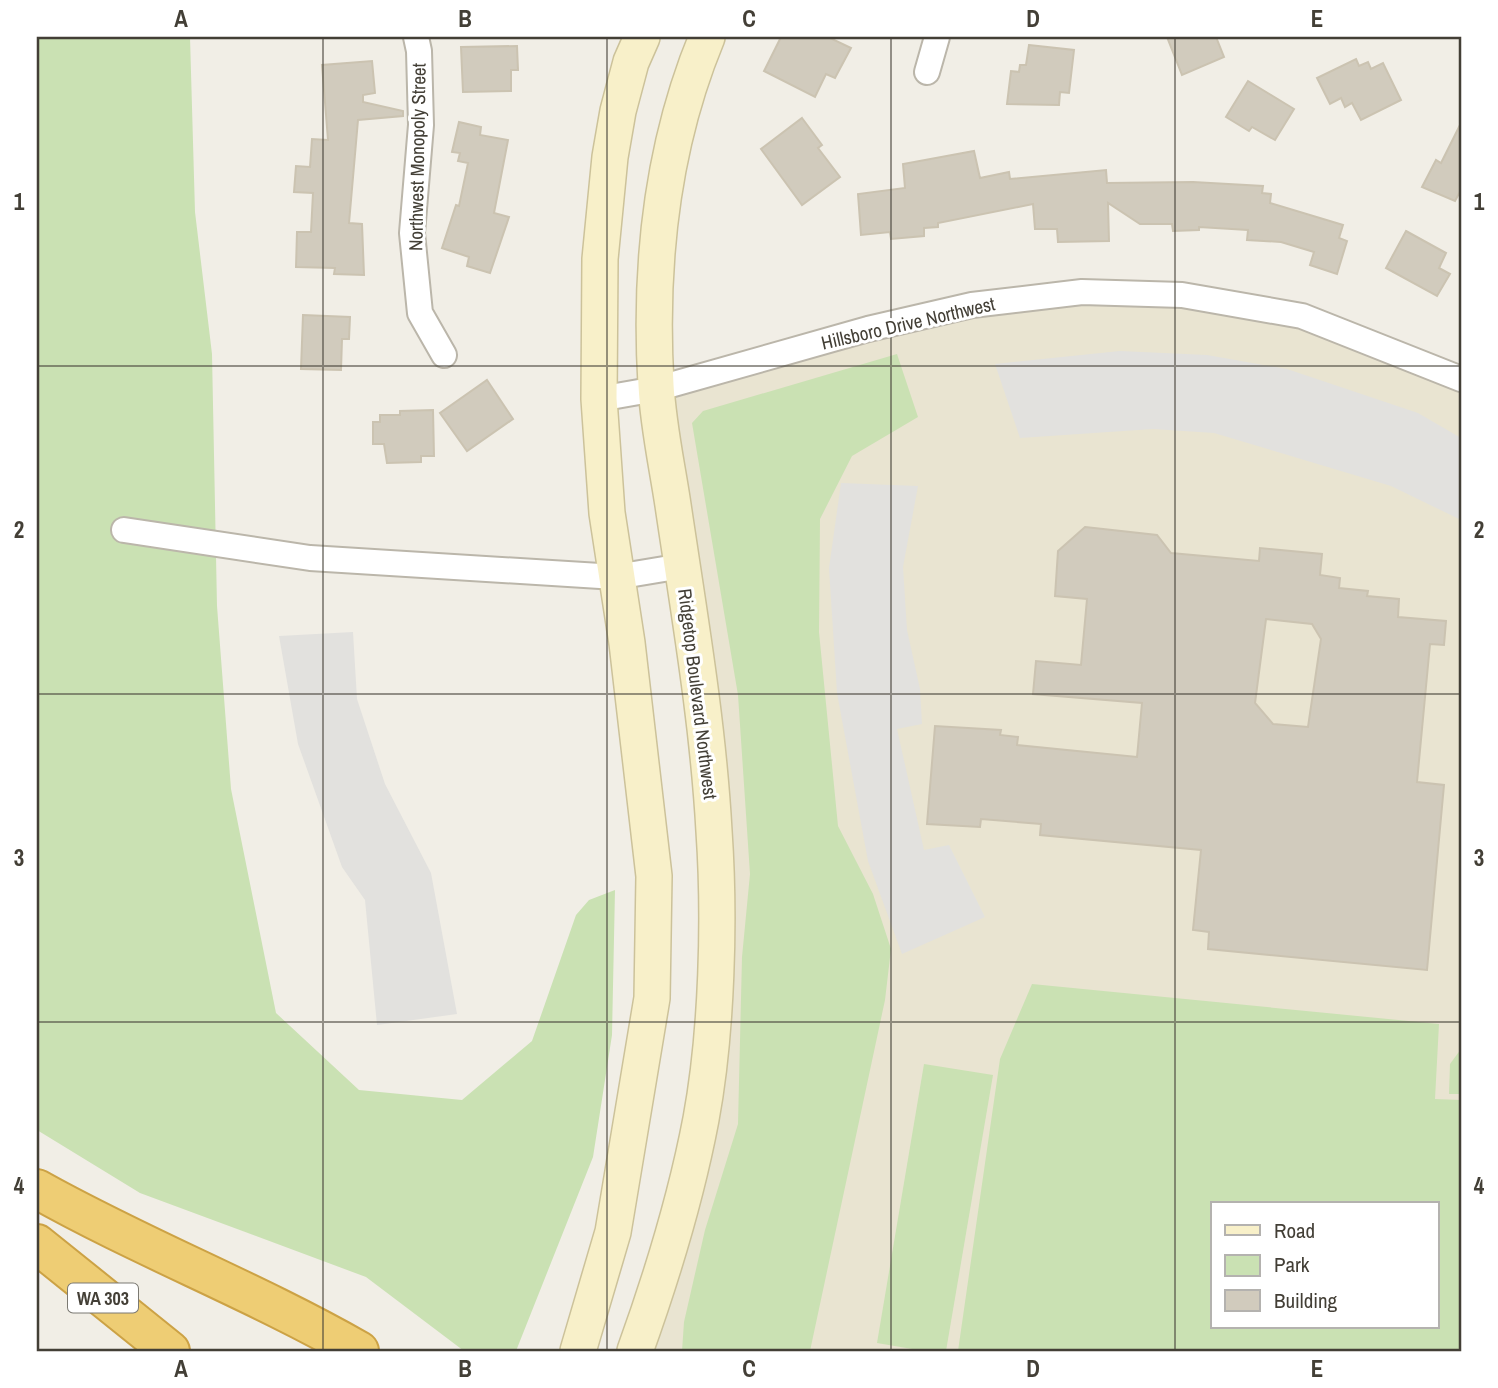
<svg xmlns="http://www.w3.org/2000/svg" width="1498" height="1388" font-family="'Archivo Narrow',sans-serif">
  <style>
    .education { fill: #e9e4d1; fill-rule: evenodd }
    .green { fill: #cae1b3; fill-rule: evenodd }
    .parking { fill: #e2e1de }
    .building { fill: #d1cbbd; stroke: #cbc3b1; stroke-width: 2; fill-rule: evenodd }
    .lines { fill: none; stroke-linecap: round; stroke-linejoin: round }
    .street-casing { stroke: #bbb6aa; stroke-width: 28 }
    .secondary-casing { stroke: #ccc29a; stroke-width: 38 }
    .highway-casing { stroke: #cca245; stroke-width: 42 }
    .street { stroke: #fff; stroke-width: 24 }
    .secondary { stroke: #f8f0c9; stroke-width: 35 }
    .highway { stroke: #eecd74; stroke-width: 38 }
    .grid { fill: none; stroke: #433f36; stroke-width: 2; stroke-opacity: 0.55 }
    .labels { text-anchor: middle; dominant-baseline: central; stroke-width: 6; stroke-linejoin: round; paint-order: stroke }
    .shield { fill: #fff; stroke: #7b7972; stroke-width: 2 }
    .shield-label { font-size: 18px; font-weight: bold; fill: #433f36 }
    .street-label { font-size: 19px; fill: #433f36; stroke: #fff }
    .neatline { fill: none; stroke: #433f36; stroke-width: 2.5 }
    .grid-label { font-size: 23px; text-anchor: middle; font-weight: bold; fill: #433f36 }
  </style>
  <rect width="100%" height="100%" fill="#f1eee6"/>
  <path class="education" d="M1082 292 1302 316 1461 379V1351H638L661 1278 716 948 656 389ZM1213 1204H1437V1327H1213Z"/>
  <g class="green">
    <polygon points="37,37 190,37 195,212 212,354 217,606 231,789 276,1013 359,1090 462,1100 532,1041 576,915 589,900 615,890 612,1035 593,1157 516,1351 464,1351 366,1277 140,1193 37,1130"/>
    <polygon points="897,354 918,417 852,456 820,519 819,632 838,826 873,894 891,949 885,1000 810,1351 682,1351 684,1322 705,1230 738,1124 742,957 750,874 738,695 692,423 703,411"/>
    <path d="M1032 984 1439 1024 1435 1099 1461 1100V1351H958L1000 1059ZM1213 1204H1437V1327H1213Z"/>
    <polygon points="1461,1049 1461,1094 1449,1094 1450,1064"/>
    <polygon points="924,1064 993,1075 946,1351 924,1351 877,1343"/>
  </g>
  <g class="parking">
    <polygon points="1120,351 1207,355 1287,369 1418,413 1461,438 1461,520 1391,486 1214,433 1153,429 1020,438 995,364"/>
    <polygon points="841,483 918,486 903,567 907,630 920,689 922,724 897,729 924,850 949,845 985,917 902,954 868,861 837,693 829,568"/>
    <polygon points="353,632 357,699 385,784 431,873 457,1014 377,1025 365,900 342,867 298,744 279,636"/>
  </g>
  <g class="building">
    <polygon points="781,37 828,37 851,48 835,78 826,74 815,97 764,71"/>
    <polygon points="1167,37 1216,37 1224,57 1182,75"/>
    <polygon points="1029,45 1074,50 1069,93 1060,92 1059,105 1007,104 1011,71 1019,72 1020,65 1026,65"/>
    <polygon points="517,46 518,70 511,70 511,91 463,92 461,47"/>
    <polygon points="1356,59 1359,66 1368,62 1371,69 1383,63 1401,100 1361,120 1352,103 1345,107 1341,98 1330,104 1317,78"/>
    <polygon points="372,61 375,93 363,95 363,102 403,111 403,116 358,120 349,223 362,224 364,275 334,274 335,268 296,267 297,232 311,232 313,193 294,192 296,166 310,167 312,139 328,140 322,65"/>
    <polygon points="1248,81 1294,109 1275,140 1252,127 1249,131 1226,117"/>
    <polygon points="802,118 822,145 818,148 840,177 802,205 761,149"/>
    <polygon points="459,122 481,127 480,135 508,140 494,213 509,217 490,273 467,266 469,257 442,248 456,205 459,206 468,163 458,161 460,153 452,152"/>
    <polygon points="1461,123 1461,190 1455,201 1422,187 1436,160 1441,163"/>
    <polygon points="974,151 980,178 1009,172 1010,179 1106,170 1107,183 1193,182 1263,186 1262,193 1271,194 1270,203 1343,225 1339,238 1347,241 1337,274 1310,265 1314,252 1281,242 1247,240 1248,230 1199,227 1199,230 1173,231 1172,224 1140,224 1108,203 1109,241 1058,242 1057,229 1035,229 1033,204 938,223 938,227 924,228 924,236 891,239 890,232 861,235 858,194 905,188 903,164"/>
    <polygon points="1406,231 1446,253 1439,268 1450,274 1437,296 1386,268"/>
    <polygon points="303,315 350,317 349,339 342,339 341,370 301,369"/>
    <polygon points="487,380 513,419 467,451 440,413"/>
    <polygon points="433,410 434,456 421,456 421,462 387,463 384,444 373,444 373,422 380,422 380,415 400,415 400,411"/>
    <path d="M1085 527 1157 535 1171 553 1259 561 1260 548 1322 554 1320 575 1340 578 1339 588 1368 591 1367 596 1399 599 1398 617 1446 621 1444 645 1430 644 1417 782 1444 785 1427 970 1208 949 1209 932 1193 930 1201 850 1040 835 1041 824 981 819 980 827 927 824 935 726 1001 730 1000 735 1018 737 1017 745 1137 757 1142 703 1033 694 1036 661 1081 665 1087 599 1055 596 1058 551ZM1266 619 1312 624 1321 639 1308 727 1273 724 1255 703Z"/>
  </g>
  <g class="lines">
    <defs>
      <g id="street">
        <polyline points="416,37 419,51 421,125 412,233 420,313 444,355"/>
        <polyline points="927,72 937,37"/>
        <polyline points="599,399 656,389 868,329 972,305 1082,292 1182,295 1302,316 1461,379"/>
        <polyline points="124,530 310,558 616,577 682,566"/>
      </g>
      <g id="secondary">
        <polyline points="578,1351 613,1232 652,998 654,876 627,643 607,513 599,399 600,259 610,157 618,111 631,62 642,37"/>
        <path d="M635 1351C662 1276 686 1198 701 1119 717 1033 720 918 714 831 708 722 689 613 673 505 667 465 658 425 656 385 649 266 661 148 707 37"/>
      </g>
      <g id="highway">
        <path d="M37 1189C142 1248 254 1291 359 1351"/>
        <polyline points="37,1244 170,1351"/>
      </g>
    </defs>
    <use href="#street" class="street-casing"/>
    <use href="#secondary" class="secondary-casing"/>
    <use href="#highway" class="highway-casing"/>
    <use href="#street" class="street"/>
    <use href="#secondary" class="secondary"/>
    <use href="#highway" class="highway"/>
  </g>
  <path class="grid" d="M323 37V1351M607 37V1351M891 37V1351M1175 37V1351M37 366H1461M37 694H1461M37 1022H1461"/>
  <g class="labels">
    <rect class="shield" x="68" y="1283.5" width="70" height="29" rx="5"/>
    <g class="shield-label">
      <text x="103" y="1298">WA 303</text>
    </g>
    <g class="street-label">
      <text transform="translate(417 157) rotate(-89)">Northwest Monopoly Street</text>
      <text transform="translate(908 323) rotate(-13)">Hillsboro Drive Northwest</text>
      <text transform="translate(698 694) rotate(83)">Ridgetop Boulevard Northwest</text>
    </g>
  </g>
  <rect width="1498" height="1388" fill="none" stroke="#ffffff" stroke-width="77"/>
  <rect x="1211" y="1202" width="228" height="126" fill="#ffffff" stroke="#b4b2af" stroke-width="2"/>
  <rect x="1225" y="1225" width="35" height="10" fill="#f8f0c9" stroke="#b4b2af" stroke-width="2"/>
  <text x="1274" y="1238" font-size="21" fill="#433f36">Road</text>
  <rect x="1225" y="1255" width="35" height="21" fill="#cae1b3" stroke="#b4b2af" stroke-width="2"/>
  <text x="1274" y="1272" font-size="21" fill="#433f36">Park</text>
  <rect x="1225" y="1290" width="35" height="21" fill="#d1cbbd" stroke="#b4b2af" stroke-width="2"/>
  <text x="1274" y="1308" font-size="21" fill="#433f36">Building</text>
  <rect x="38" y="38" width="1422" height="1312" class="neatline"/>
  <g class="grid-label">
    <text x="181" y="27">A</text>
    <text x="465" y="27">B</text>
    <text x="749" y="27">C</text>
    <text x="1033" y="27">D</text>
    <text x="1317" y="27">E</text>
    <text x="19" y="210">1</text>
    <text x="1479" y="210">1</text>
    <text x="19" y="538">2</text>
    <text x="1479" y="538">2</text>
    <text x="19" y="866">3</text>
    <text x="1479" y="866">3</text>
    <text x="19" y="1194">4</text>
    <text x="1479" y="1194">4</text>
    <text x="181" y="1377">A</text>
    <text x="465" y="1377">B</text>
    <text x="749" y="1377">C</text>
    <text x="1033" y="1377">D</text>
    <text x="1317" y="1377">E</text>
  </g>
</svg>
